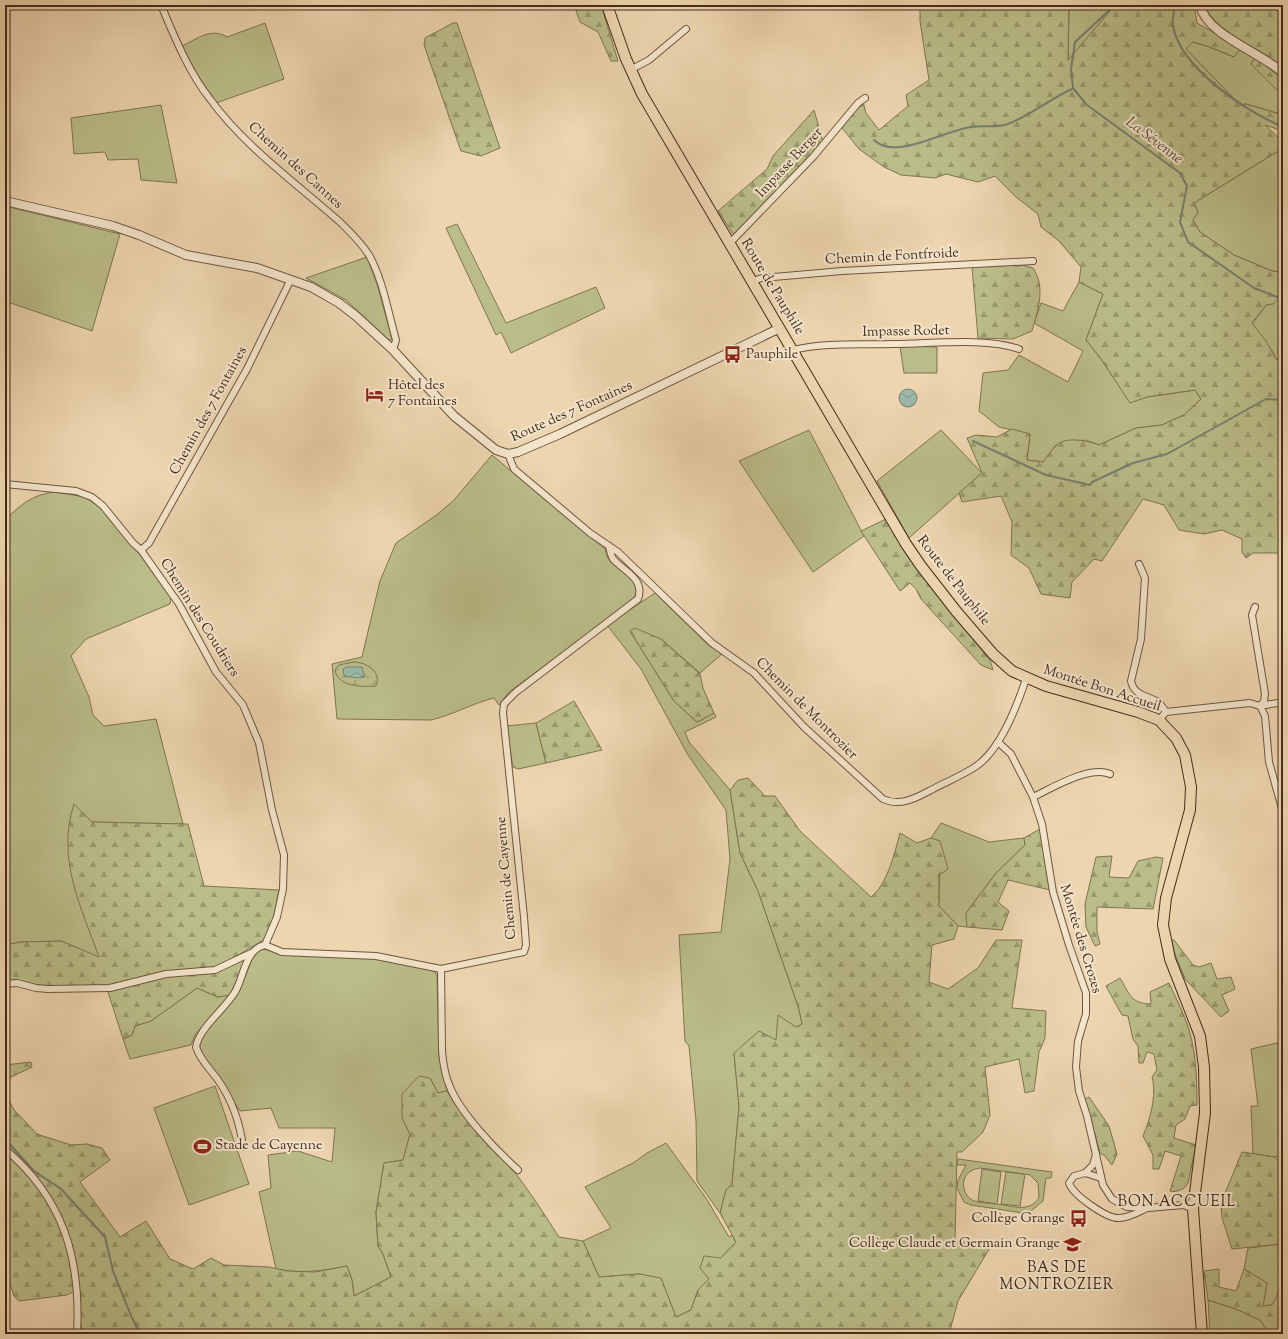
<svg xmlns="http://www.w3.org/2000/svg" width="1288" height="1339" font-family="'Sorts Mill Goudy',serif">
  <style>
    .green { fill: #babd89; stroke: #7f7452; fill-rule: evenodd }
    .forest { fill: url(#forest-firs); stroke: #7f7452 }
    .wetland { fill: url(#wetland-marsh); stroke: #7f7452 }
    .water { fill: url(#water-waves); stroke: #778070 }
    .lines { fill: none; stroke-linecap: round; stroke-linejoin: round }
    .stream { stroke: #778070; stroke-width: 2 }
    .minor-casing { stroke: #6e563f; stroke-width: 8 }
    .tertiary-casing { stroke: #6e563f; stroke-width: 10 }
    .primary-casing { stroke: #442b1a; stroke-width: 12 }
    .minor { stroke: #f3e4cb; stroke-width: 6 }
    .tertiary { stroke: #f3e4cb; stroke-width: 8 }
    .primary { stroke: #edd5af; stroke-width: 10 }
    .labels { text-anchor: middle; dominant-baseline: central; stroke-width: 4; stroke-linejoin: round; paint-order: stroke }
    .street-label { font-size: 14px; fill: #442b1a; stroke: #f3e4cb }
    .poi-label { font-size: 14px; fill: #442b1a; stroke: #f3e4cb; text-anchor: start }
    .water-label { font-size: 15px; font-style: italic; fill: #554737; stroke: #f3e4cb }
    .neighbourhood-label { font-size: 15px; letter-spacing: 1px; fill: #442b1a; stroke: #f3e4cb }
  </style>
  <defs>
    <pattern id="forest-firs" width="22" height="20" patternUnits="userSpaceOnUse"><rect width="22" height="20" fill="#babd89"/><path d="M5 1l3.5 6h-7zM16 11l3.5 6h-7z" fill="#999a6f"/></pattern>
    <pattern id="wetland-marsh" width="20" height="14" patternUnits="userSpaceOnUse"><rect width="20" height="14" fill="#babd89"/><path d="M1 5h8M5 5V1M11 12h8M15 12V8" fill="none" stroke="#999a6f"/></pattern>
    <pattern id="water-waves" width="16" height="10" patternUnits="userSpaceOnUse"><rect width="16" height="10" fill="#99b9aa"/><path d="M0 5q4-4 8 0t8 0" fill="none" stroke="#7e978a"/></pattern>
  </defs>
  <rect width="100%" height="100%" fill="#edd5af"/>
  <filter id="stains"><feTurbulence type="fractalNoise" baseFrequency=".005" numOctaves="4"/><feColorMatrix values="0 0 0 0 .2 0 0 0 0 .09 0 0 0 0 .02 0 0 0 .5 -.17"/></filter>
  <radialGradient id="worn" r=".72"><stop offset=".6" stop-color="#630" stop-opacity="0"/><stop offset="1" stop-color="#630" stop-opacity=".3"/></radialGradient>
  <g class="green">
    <polygon points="1069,5 1115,5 1068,61 1069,11"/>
    <path d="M265 23 284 79 216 103 203 87 182 46C197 39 211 27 227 37Z"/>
    <polygon points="1192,42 1207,46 1234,57 1241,48 1255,58 1251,64 1283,96 1283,115 1246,104 1240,105 1186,49"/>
    <polygon points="161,105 177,183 141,180 138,159 108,160 105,152 74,154 71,118"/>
    <polygon points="1283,148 1283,272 1272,271 1234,255 1200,232 1193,220 1198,212 1194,203"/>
    <polygon points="5,206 120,234 92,331 5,301"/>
    <polygon points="457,224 506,323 596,287 605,308 511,353 501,332 496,335 446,228"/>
    <polygon points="367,257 377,284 392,339 389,340 346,300 306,278"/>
    <polygon points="1079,282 1103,294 1086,340 1101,359 1130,402 1147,397 1195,390 1201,399 1184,415 1162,425 1136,428 1099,445 1086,440 1056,445 1043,462 1027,460 1030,434 999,427 979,411 983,373 1008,370 1019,355 1068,382 1083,351 1034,323 1041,303 1063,311"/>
    <polygon points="1279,298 1283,298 1283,360 1276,359 1273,352 1252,324 1266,305 1273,304"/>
    <polygon points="900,346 937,347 937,373 904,373"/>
    <polygon points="809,430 864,536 813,572 739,461"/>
    <polygon points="941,430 982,473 909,538 877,481"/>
    <path d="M492 455 605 549C607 554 607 560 612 563 623 574 648 582 631 602L509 692 499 705 494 698C473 703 453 715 431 720L337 719 332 664 362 657 380 581 396 543 438 514 454 500Z"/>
    <path d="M55 492 85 497 102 509 137 551 171 598 170 604 86 639 71 656 89 697 93 715 104 726 156 719 183 824 92 822 74 804V886L100 958 61 941 21 942 5 945V520C20 505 33 494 55 492Z"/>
    <polygon points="655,593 708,645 722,654 700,673 661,639 630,631 674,701 697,722 714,713 716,717 685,732 689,742 730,790 740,853 758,891 799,1009 802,1024 776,1040 734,1053 739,1107 732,1184 726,1190 720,1213 697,1181 696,1121 689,1046 685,1041 679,935 721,932 730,859 726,810 688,755 641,669 607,625"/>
    <polygon points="536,723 546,763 518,769 513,767 506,726"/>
    <polygon points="941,823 989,842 1024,838 1025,845 996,873 966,913 967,927 958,926 939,906 940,841 931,838"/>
    <path d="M264 949 274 952 377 959 429 968 435 972 437 976 439 1056 447 1091 438 1093 430 1078 402 1118 410 1134 403 1160 384 1163 376 1212 378 1246 383 1254 391 1277 354 1296 352 1280 347 1266C323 1271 300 1274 276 1269L259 1192 271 1188 268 1155 298 1151 332 1162 335 1128H279L271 1108 240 1111 200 1050V1043L202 1037 240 990 254 954 258 951Z"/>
    <polygon points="197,988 218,997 230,995 195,1035 191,1045 130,1059 123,1039 132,1035 135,1026 151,1021"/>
    <polygon points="1281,1042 1283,1048 1283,1155 1275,1157 1253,1154 1251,1106 1258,1106 1251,1049"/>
    <polygon points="215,1086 249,1184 189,1205 154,1108"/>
    <polygon points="666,1143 706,1198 729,1237 732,1235 736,1242 721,1258 709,1279 698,1290 691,1310 676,1317 661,1279 639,1274 599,1277 583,1241 611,1228 585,1187 633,1163 647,1153"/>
    <path d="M958 1159 1052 1172 1051 1178H1046L1043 1201 1031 1211 1023 1213 971 1205 964 1202 957 1188 958 1180 966 1165H957ZM980 1168 1024 1174 1006 1172 1001 1204 1020 1206 1025 1174 1030 1175 1038 1183 1039 1198C1029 1213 1012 1206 997 1204L1001 1172 982 1169 978 1201 996 1204C990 1203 977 1203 972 1200 962 1194 960 1177 971 1171 973 1169 977 1169 980 1168Z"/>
    <polygon points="1282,1244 1283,1288 1282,1287 1272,1305 1263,1306 1267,1283 1244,1269 1248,1248"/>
    <polygon points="1208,1300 1236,1309 1260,1320 1270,1334 1210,1334"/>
  </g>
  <g class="forest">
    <polygon points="574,5 601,5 618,61 611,61 598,32 580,22"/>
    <path d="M920 5H1069L1068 60 1115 5H1194L1197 23 1241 48 1234 57 1207 46 1193 42 1186 49 1240 105 1246 104 1283 115V131L1265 125 1283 142V148L1194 203 1198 212 1193 220 1200 232 1234 255 1272 271 1283 272V298H1279L1273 304 1266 305 1252 323 1266 341 1276 359 1283 360V553H1253L1246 558 1242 552V539L1222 530 1204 534 1179 530 1164 505 1143 499 1102 561 1094 559 1072 582 1070 598 1041 594 1029 568 1011 555 1012 522 1001 496 962 502 959 493 982 473 967 438 976 435 997 437 1012 429 1030 434 1027 460 1043 462C1047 457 1051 450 1057 445 1066 436 1089 441 1099 445L1136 428 1162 425 1184 415 1201 399 1195 390 1147 397 1130 403 1101 359 1086 340 1103 294 1079 282 1081 267 1059 241 1041 227 1038 214 1016 197 995 176 978 182 946 174 935 178 901 175 884 167 859 149 842 128 857 108 863 102 866 113 879 130 908 106 906 95 929 80 920 21Z"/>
    <path d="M1205 5H1283V67C1262 50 1212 30 1205 5Z"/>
    <polygon points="453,23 457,23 500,148 481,156 461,151 424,45 425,38"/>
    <polygon points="1255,58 1283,79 1283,96 1251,64"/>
    <polygon points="814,110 823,142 753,217 737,232 733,234 718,211 767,169 773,156"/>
    <path d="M1022 265 1033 268C1046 287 1038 310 1032 331L1013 339 978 338 972 267Z"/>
    <path d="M886 519C916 570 952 614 990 660L993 670 981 665 921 599 916 589 910 583 900 591 861 531Z"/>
    <polygon points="635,628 661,639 700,674 703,688 714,713 697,722 674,701 630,631"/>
    <polygon points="574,701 602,750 546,763 536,723"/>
    <path d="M748 778 765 796H775L800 831 871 897C887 885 895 852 900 833L917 843 931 838 940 841 948 869 939 875V906L958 926 954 939 932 945 929 982 948 989 978 968 996 940H1022L1012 1008 1046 1011 1045 1038 1039 1052 1034 1091 1025 1093 1019 1059 985 1067 990 1115 983 1132 962 1152H957L955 1241 991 1246 958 1301 949 1334H82L77 1290 67 1295 19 1301 14 1296 5 1267V1093L14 1110 37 1134 71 1145 87 1144 102 1148 110 1160 80 1182 120 1237 146 1221 170 1259 193 1269 211 1258 224 1265 269 1267 287 1271 315 1272 347 1266 352 1280 354 1296 391 1277 383 1254 378 1246 376 1212 384 1163 403 1160 410 1134 402 1118V1094L419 1076 430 1078 438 1093 447 1091C462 1119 486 1138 506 1162 526 1185 542 1211 559 1237L583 1241 599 1277 639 1274 661 1278 676 1317 691 1310 698 1290 709 1279 700 1268 704 1256 721 1258 736 1242 720 1213 726 1190 732 1184 739 1107 734 1053 759 1031 776 1040 778 1015 796 1027 802 1024 799 1009 758 891 740 853 730 790 738 780Z"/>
    <path d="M74 804 92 822 188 824 204 886 279 890 273 920 265 939 227 962 214 967 164 971 107 986H45L16 981 5 982V945L21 942 61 941 99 957C81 907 56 858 74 804Z"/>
    <polygon points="1040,829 1050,890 1008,880 998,902 1009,911 1002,930 967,927 966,913 996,873 1025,845 1024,838"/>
    <polygon points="1112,856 1109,877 1129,878 1138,861 1156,857 1163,858 1153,909 1097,907 1097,932 1100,944 1095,946 1086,927 1085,904 1096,857"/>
    <polygon points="1171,940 1174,940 1193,965 1199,967 1211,963 1217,979 1231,977 1235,989 1222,995 1229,1011 1221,1017 1185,979 1171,944"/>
    <polygon points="243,960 245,961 230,995 218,997 197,988 151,1021 135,1026 132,1035 123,1039 108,992 165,977 214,972"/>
    <path d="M1120 978C1129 993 1131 1004 1151 1004L1150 992 1169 983C1175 996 1181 1008 1186 1021 1196 1047 1197 1077 1197 1105L1190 1106 1185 1119 1176 1125 1174 1138 1196 1145 1188 1183C1185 1189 1177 1193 1170 1191L1181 1156 1165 1151 1159 1169H1153V1155L1143 1136C1150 1119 1157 1096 1152 1077L1157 1070 1154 1054 1147 1052 1143 1063H1139L1138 1046 1133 1039 1128 1016 1122 1015 1106 986Z"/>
    <polygon points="31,1062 32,1067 5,1080 5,1065"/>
    <polygon points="1089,1097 1109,1126 1117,1154 1112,1165 1105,1156 1100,1153 1085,1099"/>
    <polygon points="1242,1152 1275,1157 1283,1167 1283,1246 1282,1244 1232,1249 1222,1218 1221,1203"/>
    <polygon points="1219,1269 1219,1287 1236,1291 1244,1269 1267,1283 1263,1306 1272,1305 1282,1286 1283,1334 1270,1334 1260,1320 1236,1309 1208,1300 1204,1271"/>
  </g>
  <path class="wetland" d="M353 662C366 662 382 671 376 686 362 687 338 687 335 670L339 665Z"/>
  <g class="water">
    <circle cx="908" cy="398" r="9"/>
    <polygon points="346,667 362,667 364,677 358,678 344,676 343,669"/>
  </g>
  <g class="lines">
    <g class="stream">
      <polyline points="1115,5 1075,42 1071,69 1073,88 1087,105 1180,173 1187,186 1180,222 1188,242 1254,288 1277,297 1283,297"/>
      <path d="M1175 5C1174 12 1172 20 1173 26 1181 69 1246 111 1283 127"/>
      <path d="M874 140C882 147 889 148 900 147 922 145 947 131 971 127 983 125 997 128 1008 124 1031 115 1050 99 1072 89"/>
      <polyline points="973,441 1046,475 1090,485 1092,482 1133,463 1167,454 1266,399 1283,400"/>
      <polyline points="5,1139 34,1171 61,1189 105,1237 113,1271 132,1318 141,1334"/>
    </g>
    <defs>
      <g id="minor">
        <path d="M161 5C175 38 188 71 210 99 244 146 297 184 340 222 350 232 361 242 369 255 383 280 388 312 396 340L393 350"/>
        <polyline points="630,70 649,60 686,29"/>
        <polyline points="730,243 813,157 858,103 865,98"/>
        <polyline points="752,281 762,278 842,271 1033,261"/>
        <path d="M793 350C823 342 862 345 894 344 931 344 985 337 1019 349"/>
        <path d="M508 454 514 469 590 533 618 552 712 643 754 673 804 727 883 799C900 807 916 798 931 790 946 782 961 776 975 767 1000 751 1017 706 1026 679"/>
        <polyline points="5,484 76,491 92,497 103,506 133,543 141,550 179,604 216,672 243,705 259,743 272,810 284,855 283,889 277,917 265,945"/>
        <polyline points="141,550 149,543 247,369 291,279"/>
        <path d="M1139 564 1145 578 1141 639 1131 681C1134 696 1147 695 1158 702 1161 704 1164 709 1166 712"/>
        <polyline points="1255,607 1252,615 1265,694 1264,701 1260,706"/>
        <polyline points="1260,706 1283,702"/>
        <polyline points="1159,720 1166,712 1250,703 1260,706 1265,716 1269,762 1283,812"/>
        <polyline points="998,742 1011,754 1033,797 1042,824 1053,892 1069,945 1086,993 1086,1014 1078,1041 1076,1067 1079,1091 1087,1116 1103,1185 1112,1199 1127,1207 1148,1208 1184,1205 1193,1209"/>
        <path d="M1033 797C1052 788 1090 765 1110 774"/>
        <path d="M441 969 442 1051C443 1063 445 1076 450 1087 461 1114 496 1150 518 1170"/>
        <polyline points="5,984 17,983 36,988 48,989 110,988 166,974 215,970 251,953"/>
        <path d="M243 1147C240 1123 232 1100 218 1080 211 1070 200 1060 196 1047 199 1028 225 1009 235 992 244 977 245 949 265 945L282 952 376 956 441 969 524 952 526 945 524 917 503 713 504 704 516 692 638 599C645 580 626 572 615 561 611 558 610 551 609 546"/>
        <path d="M5 1149C64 1199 81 1259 77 1334"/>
        <polyline points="1085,1173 1093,1165 1096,1154"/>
        <path d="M1101 1178 1085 1173 1074 1176 1069 1183C1073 1195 1107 1219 1119 1218 1128 1218 1137 1213 1145 1209"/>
      </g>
      <g id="tertiary">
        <path d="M1200 5C1206 35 1261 52 1283 73"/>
        <polyline points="5,201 113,226 139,235 186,255 257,268 311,287 339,303 356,316 393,350 454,416 496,450 508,454 518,452 560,434 780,328"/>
      </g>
      <polyline id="primary" points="607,5 626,59 642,94 906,544 921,566 956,611 993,654 1012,671 1046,686 1138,712 1159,720 1176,738 1185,755 1191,787 1190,810 1166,898 1163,925 1170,959 1200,1036 1204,1067 1205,1113 1193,1209 1202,1334"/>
    </defs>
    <use href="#minor" class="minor-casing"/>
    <use href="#tertiary" class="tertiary-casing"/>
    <use href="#primary" class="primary-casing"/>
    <use href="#minor" class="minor"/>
    <use href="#tertiary" class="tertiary"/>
    <use href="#primary" class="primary"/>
  </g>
  <defs>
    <symbol id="bus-bare" viewBox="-9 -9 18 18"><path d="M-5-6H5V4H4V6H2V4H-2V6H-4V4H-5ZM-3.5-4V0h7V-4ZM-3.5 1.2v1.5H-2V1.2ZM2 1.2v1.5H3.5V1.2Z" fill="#8f2418" stroke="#f3e4cb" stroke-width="2.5" paint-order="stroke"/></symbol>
    <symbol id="hotel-bare" viewBox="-9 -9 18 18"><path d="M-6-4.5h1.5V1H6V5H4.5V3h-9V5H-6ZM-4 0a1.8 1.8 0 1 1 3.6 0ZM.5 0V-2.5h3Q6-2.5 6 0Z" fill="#8f2418" stroke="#f3e4cb" stroke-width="2.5" paint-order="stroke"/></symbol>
    <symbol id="stadium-bare" viewBox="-9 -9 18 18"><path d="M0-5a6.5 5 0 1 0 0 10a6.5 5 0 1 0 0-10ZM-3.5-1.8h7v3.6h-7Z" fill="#8f2418" stroke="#f3e4cb" stroke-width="2.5" paint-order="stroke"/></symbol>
    <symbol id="school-bare" viewBox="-9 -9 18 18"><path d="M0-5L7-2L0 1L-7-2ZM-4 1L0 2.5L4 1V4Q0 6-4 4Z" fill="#8f2418" stroke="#f3e4cb" stroke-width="2.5" paint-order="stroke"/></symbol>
  </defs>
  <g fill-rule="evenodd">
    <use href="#bus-bare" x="720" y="342" width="25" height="25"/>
    <use href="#hotel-bare" x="362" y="382" width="25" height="25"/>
    <use href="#stadium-bare" x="190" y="1134" width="25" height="25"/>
    <use href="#bus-bare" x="1066" y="1206" width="25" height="25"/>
    <use href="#school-bare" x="1060" y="1232" width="25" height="25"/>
  </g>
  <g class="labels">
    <g class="street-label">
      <text transform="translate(790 163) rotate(-47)">Impasse Berger</text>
      <text transform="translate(295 166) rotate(42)">Chemin des Cannes</text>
      <text transform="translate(892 257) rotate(-3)">Chemin de Fontfroide</text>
      <text transform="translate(772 287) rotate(59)">Route de Pauphile</text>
      <text transform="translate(906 332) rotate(-1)">Impasse Rodet</text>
      <text transform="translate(209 411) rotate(-61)">Chemin des 7 Fontaines</text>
      <text transform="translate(572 412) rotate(-24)">Route des 7 Fontaines</text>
      <text transform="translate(953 581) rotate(52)">Route de Pauphile</text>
      <text transform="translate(199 618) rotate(58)">Chemin des Coudriers</text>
      <text transform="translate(1102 689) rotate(18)">Montée Bon Accueil</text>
      <text transform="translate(806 709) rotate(45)">Chemin de Montrozier</text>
      <text transform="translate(507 878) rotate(-95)">Chemin de Cayenne</text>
      <text transform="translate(1080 939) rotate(73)">Montée des Crozes</text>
    </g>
    <g class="poi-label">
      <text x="746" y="355">Pauphile</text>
      <text x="388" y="386">Hôtel des<tspan x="388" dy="16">7 Fontaines</tspan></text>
      <text x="215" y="1146">Stade de Cayenne</text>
      <text x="1065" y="1219" text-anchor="end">Collège Grange</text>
      <text x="1060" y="1244" text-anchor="end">Collège Claude et Germain Grange</text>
    </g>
    <g class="water-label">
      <text transform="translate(1154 141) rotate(37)">La Sévenne</text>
    </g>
    <g class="neighbourhood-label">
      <text x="1177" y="1202">BON ACCUEIL</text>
      <text x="1057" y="1268">BAS DE<tspan x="1057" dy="17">MONTROZIER</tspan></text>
    </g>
  </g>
  <rect width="1288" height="1339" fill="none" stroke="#edd5af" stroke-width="20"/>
  <rect x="6" y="6" width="1276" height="1327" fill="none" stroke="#442b1a" stroke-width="2"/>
  <rect x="10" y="10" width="1268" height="1319" fill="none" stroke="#442b1a"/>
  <rect width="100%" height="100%" filter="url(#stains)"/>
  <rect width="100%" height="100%" fill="url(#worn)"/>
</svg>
